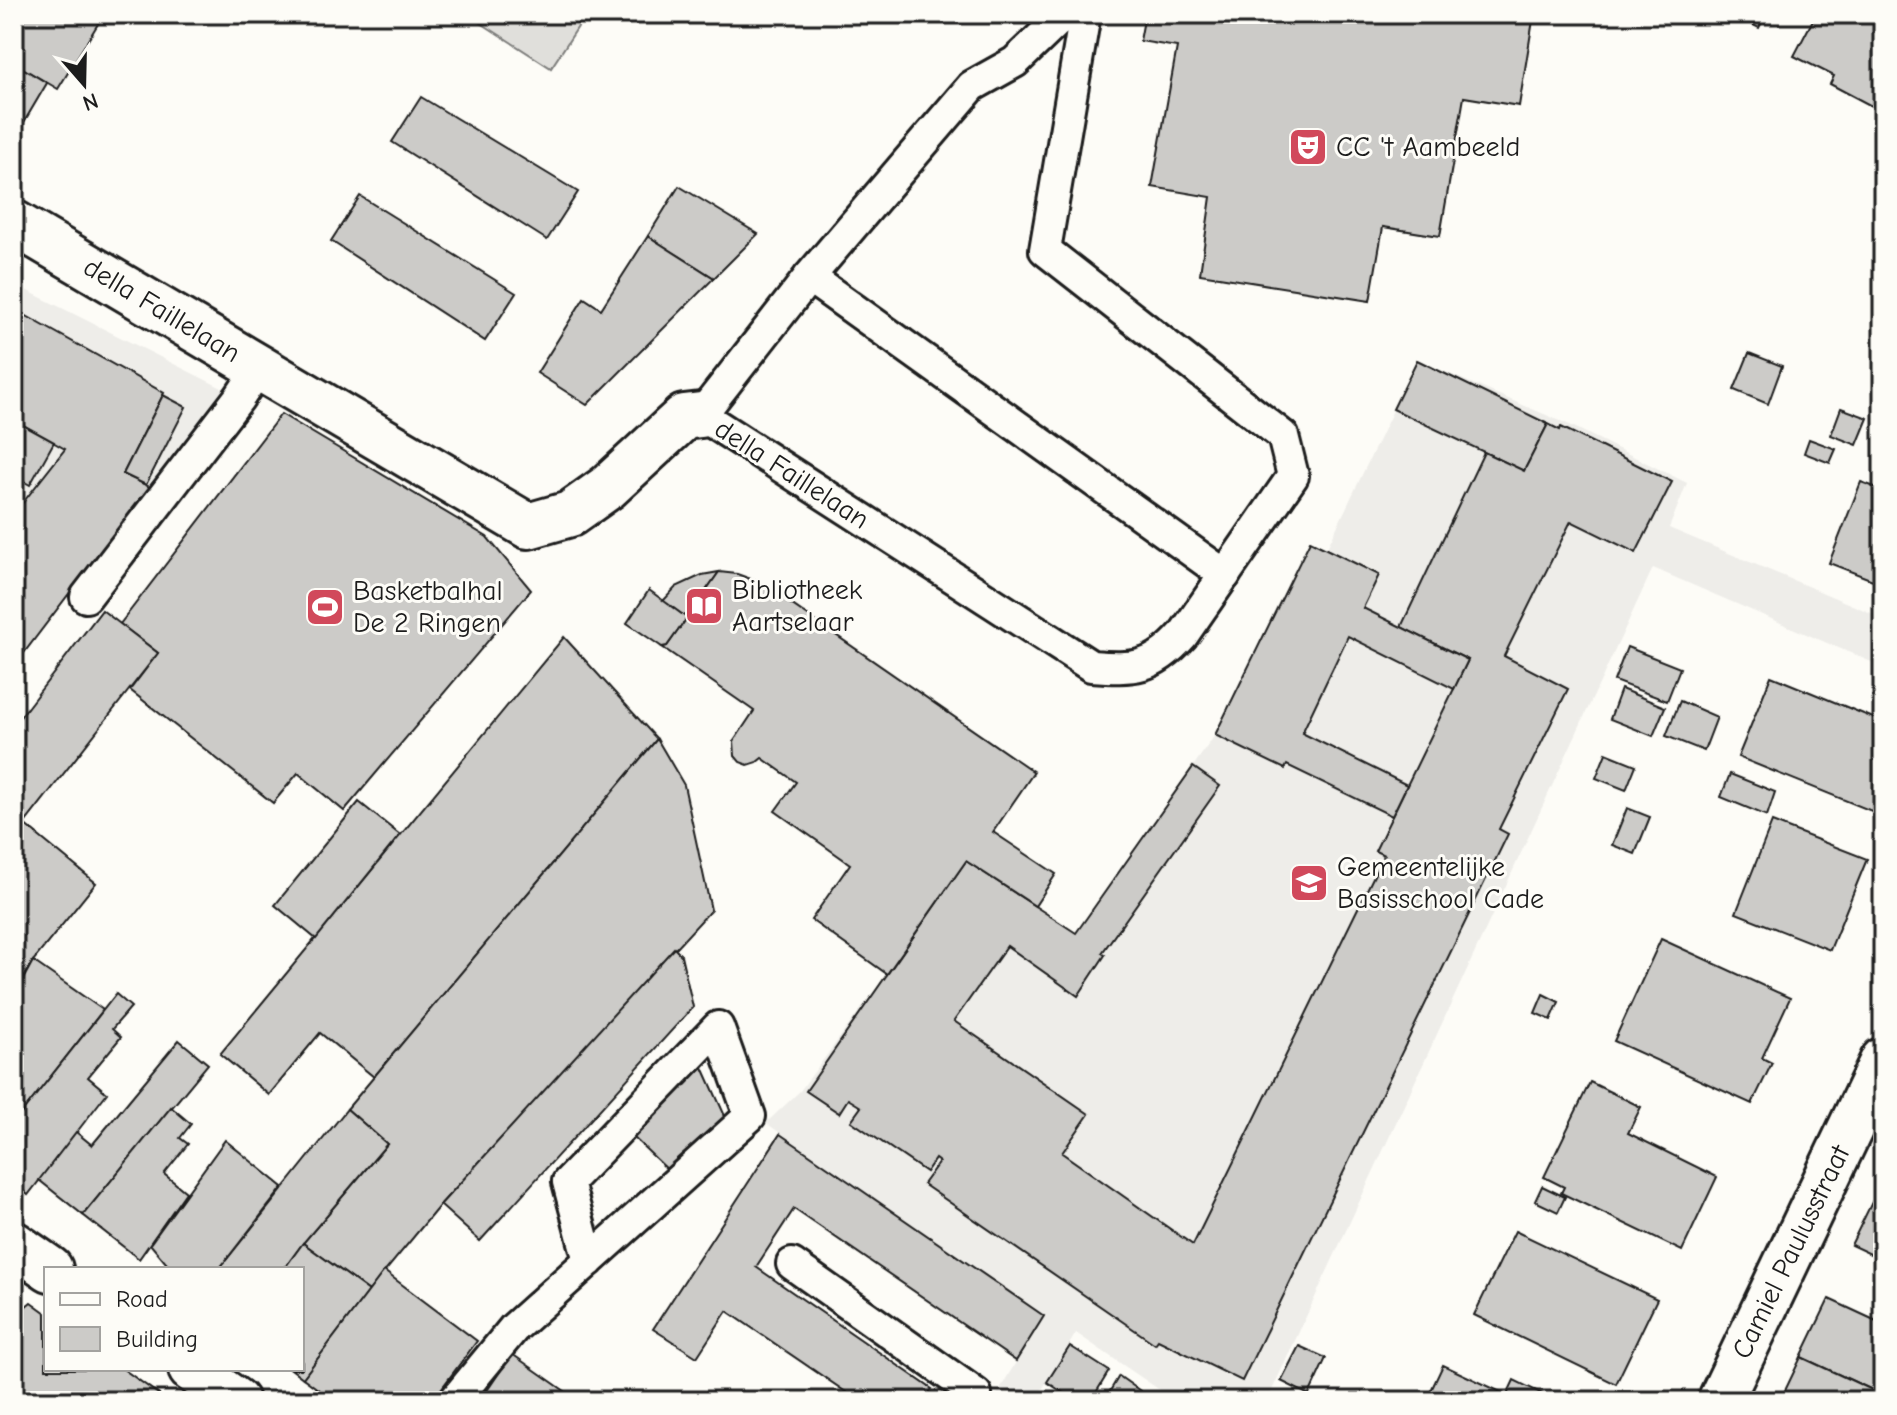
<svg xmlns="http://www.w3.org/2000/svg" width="1897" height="1415" font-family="'Comic Neue',sans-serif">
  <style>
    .built { fill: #eeede9 }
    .green { fill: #e0dfdb; stroke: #7e7e7c; stroke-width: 2 }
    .building { fill: #cccbc8; stroke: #1c1c1c; stroke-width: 2 }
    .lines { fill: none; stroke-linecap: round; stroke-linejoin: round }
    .service-casing { stroke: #1c1c1c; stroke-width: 36 }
    .minor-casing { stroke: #1c1c1c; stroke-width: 50 }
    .service { stroke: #fdfcf7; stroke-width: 30 }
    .minor { stroke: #fdfcf7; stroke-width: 44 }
    .labels { text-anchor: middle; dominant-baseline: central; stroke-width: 6; stroke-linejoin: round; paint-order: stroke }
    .poi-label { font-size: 28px; fill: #1c1c1c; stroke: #fdfcf7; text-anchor: start }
    .street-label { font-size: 28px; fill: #1c1c1c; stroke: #fdfcf7 }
  </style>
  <rect width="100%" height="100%" fill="#fdfcf7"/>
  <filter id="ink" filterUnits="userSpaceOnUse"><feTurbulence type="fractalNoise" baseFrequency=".0125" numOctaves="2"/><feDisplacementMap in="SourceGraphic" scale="16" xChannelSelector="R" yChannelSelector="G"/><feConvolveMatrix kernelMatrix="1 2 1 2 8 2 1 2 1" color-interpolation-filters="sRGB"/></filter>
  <g filter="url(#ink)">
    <g class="built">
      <polygon points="14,284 226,390 14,667"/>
      <polygon points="1417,360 1570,425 1687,483 1669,528 1883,618 1883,667 1653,568 1267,1401 1176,1401 1076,1333 1035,1401 993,1401 1043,1316 766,1123 800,1091 887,974 966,861 1077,933 1215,735 1310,541 1327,548"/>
    </g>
    <polygon class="green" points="467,14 575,14 583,19 551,68"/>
    <g class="building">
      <polygon points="14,14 104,14 58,89 14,63"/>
      <polygon points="1145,14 1534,14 1519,106 1464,97 1440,236 1383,227 1370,301 1200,274 1211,197 1152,187 1177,47 1140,41"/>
      <polygon points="1731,14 1766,14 1759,28"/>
      <polygon points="1816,14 1883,14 1883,112 1830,84 1834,76 1794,56"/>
      <polygon points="14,63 47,83 14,139"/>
      <polygon points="421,97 578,192 547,240 392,142"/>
      <polygon points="679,186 758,234 714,278 648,236"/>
      <polygon points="360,196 516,293 485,341 331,241"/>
      <polygon points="648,236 714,278 587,405 537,373 584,298 601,309"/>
      <polygon points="14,309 164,393 123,474 150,487 14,666 14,514 65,449 14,420"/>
      <polygon points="1749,353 1782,366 1768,404 1734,390"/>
      <polygon points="1417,360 1548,424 1524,471 1393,409"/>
      <polygon points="163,395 186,407 146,485 123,474"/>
      <polygon points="1841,408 1868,418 1857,445 1831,435"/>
      <polygon points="281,414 487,537 531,590 344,811 298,773 273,803 130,690 158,653 120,624"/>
      <polygon points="14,420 54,442 30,485 14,476"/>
      <polygon points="1548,424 1560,430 1561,427 1672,482 1636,553 1571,521 1504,656 1568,689 1499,829 1508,834 1242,1381 1158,1340 1155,1344 923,1184 939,1162 935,1159 926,1172 851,1121 861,1107 848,1099 839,1113 806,1091 966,861 1076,933 1193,767 1220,786 1102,953 1105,955 1078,996 1007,946 954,1021 1089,1114 1062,1153 1193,1245 1384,855 1375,851 1468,660 1401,627 1484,452 1524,471"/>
      <polygon points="1809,439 1836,449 1830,463 1804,453"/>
      <polygon points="1861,482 1883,490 1883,584 1829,563"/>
      <polygon points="1310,541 1379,575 1363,608 1468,660 1454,689 1348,636 1302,733 1407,785 1392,816 1287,765 1285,769 1215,735"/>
      <polygon points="719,572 687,618 663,601 676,587 702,575"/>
      <polygon points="719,572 737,574 759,582 1034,772 993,832 1056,874 1035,906 966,861 887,974 811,920 850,864 775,811 796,782 762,758 757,762 748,765 740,762 735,756 734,741 754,711 662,647 667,646"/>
      <polygon points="649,590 687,618 667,646 662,647 627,623"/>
      <polygon points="102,610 158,653 14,837 14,725"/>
      <polygon points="564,637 657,739 374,1077 320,1033 269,1095 220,1054"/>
      <polygon points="1627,647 1680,668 1667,701 1614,681"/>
      <polygon points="1771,676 1883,722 1883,805 1879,814 1738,757"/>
      <polygon points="1621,689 1665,707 1653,736 1610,719"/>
      <polygon points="1680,701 1717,717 1704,751 1666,736"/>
      <polygon points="657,739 684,785 711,910 440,1205 369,1291 303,1243 387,1144 347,1109"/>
      <polygon points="1606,753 1636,765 1626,790 1596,778"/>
      <polygon points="1730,774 1775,792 1767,816 1721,797"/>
      <polygon points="359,802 400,835 316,939 275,905"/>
      <polygon points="1627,808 1650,817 1635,854 1612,845"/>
      <polygon points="1772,822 1867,859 1830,950 1736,913"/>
      <polygon points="24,824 96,883 33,961 14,996 14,837"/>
      <polygon points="1661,939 1790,998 1762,1058 1772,1063 1752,1104 1614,1041"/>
      <polygon points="674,948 681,955 693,1007 480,1241 440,1205"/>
      <polygon points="33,961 103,1010 14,1123 14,996"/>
      <polygon points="116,994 131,1007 112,1029 121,1037 88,1077 107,1093 28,1195 14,1183 14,1123"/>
      <polygon points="1543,994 1559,1002 1551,1020 1535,1013"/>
      <polygon points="179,1040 208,1064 83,1215 39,1180 76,1132 92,1145"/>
      <polygon points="702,1065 725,1116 671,1173 633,1137"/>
      <polygon points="1590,1082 1641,1107 1628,1133 1717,1177 1682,1251 1561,1193 1564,1187 1544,1177"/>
      <polygon points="171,1107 191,1124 180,1138 188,1144 164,1174 186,1192 139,1259 83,1215"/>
      <polygon points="347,1109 387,1144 303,1243 284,1269 219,1269"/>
      <polygon points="780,1134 1044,1316 1016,1361 794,1209 756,1267 932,1389 923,1401 859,1401 727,1311 697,1357 653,1329"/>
      <polygon points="225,1140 283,1187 219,1269 171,1269 150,1244"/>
      <polygon points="1883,1178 1883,1202 1874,1198"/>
      <polygon points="1542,1186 1565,1197 1558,1212 1535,1201"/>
      <polygon points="1874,1198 1883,1202 1883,1260 1851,1245"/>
      <polygon points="1515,1231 1657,1299 1616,1384 1474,1315"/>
      <polygon points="303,1243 369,1291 303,1378 291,1369 302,1369 302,1269 284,1269"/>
      <polygon points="384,1271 477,1341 432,1401 334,1401 303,1378"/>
      <polygon points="1829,1299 1883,1324 1883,1395 1801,1357"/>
      <polygon points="31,1302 46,1313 46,1369 123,1369 168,1401 14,1401 14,1316"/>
      <polygon points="1070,1346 1109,1371 1091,1401 1076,1401 1047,1382"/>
      <polygon points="1299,1346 1326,1358 1309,1395 1281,1381"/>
      <polygon points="512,1354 579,1401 480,1401"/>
      <polygon points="1801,1357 1883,1395 1883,1401 1780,1401"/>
      <polygon points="1443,1365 1507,1395 1514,1380 1557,1401 1426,1401"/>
      <polygon points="1119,1376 1153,1400 1153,1401 1104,1401"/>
    </g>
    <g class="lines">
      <defs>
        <g id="service">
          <path d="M1065 14 1015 62 972 86 809 277 701 415 1091 666C1134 669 1153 669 1183 635L1293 476 1283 436 1045 250 1085 14"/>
          <polyline points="809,277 1225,575"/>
          <polyline points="86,597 239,398 259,368"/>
          <polyline points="792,1264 976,1394 972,1401"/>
          <polyline points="454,1401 514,1328 750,1116 718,1027 568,1182 589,1261"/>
        </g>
        <g id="minor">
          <polyline points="14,223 528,526 570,514 608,487 684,417 701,415"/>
          <polyline points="14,1244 50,1269"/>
          <polyline points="191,1369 236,1401"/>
          <polyline points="1720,1401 1883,1060"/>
        </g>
      </defs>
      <use href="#service" class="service-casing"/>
      <use href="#minor" class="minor-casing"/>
      <use href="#service" class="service"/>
      <use href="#minor" class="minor"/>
    </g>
  </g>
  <defs>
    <symbol id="theatre-square" viewBox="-11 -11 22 22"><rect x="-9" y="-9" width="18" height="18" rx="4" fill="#d1495b" stroke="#fdfcf7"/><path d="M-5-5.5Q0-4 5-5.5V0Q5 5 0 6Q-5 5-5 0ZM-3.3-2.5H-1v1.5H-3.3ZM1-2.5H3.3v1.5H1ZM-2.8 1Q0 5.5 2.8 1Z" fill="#fff"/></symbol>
    <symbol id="library-square" viewBox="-11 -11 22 22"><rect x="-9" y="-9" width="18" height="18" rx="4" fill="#d1495b" stroke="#fdfcf7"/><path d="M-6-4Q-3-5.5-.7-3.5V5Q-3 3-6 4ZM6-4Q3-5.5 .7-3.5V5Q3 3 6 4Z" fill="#fff"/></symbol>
    <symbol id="stadium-square" viewBox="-11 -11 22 22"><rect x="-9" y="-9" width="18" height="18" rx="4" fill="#d1495b" stroke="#fdfcf7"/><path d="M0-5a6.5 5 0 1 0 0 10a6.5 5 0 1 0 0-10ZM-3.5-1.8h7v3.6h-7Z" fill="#fff"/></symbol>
    <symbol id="school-square" viewBox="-11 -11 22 22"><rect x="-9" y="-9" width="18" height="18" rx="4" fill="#d1495b" stroke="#fdfcf7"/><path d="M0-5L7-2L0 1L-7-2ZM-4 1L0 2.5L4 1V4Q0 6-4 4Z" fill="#fff"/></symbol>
  </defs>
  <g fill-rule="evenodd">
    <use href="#theatre-square" x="1286" y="125" width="44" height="44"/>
    <use href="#library-square" x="682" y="584" width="44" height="44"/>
    <use href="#stadium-square" x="303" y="585" width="44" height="44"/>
    <use href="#school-square" x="1287" y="861" width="44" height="44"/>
  </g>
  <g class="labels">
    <g class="poi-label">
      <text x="1336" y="147">CC 't Aambeeld</text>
      <text x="732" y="590">Bibliotheek<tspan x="732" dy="32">Aartselaar</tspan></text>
      <text x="353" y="591">Basketbalhal<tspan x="353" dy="32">De 2 Ringen</tspan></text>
      <text x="1337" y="867">Gemeentelijke<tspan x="1337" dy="32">Basisschool Cade</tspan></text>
    </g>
    <g class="street-label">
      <text transform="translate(162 310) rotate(31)">della Faillelaan</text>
      <text transform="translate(792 474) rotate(33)">della Faillelaan</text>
      <text transform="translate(1791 1252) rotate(-64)">Camiel Paulusstraat</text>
    </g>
  </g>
  <rect width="1897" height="1415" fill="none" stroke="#fdfcf7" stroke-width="48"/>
  <rect x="24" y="24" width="1849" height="1367" fill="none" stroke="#1c1c1c" stroke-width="3" filter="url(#ink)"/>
  <rect x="44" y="1267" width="260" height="104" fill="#fdfcf7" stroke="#a3a29f" stroke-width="2"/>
  <rect x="60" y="1293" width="40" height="12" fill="#fdfcf7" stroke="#a3a29f" stroke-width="2"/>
  <text x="116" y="1307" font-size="24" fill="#1c1c1c">Road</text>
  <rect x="60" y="1327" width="40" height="24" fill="#cccbc8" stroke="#a3a29f" stroke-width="2"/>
  <text x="116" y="1347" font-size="24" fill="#1c1c1c">Building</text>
  <g transform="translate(84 84) rotate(160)" stroke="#fdfcf7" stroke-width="6" paint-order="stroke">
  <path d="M0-6L14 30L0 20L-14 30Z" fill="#1c1c1c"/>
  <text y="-12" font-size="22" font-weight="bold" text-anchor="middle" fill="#1c1c1c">N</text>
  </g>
</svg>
